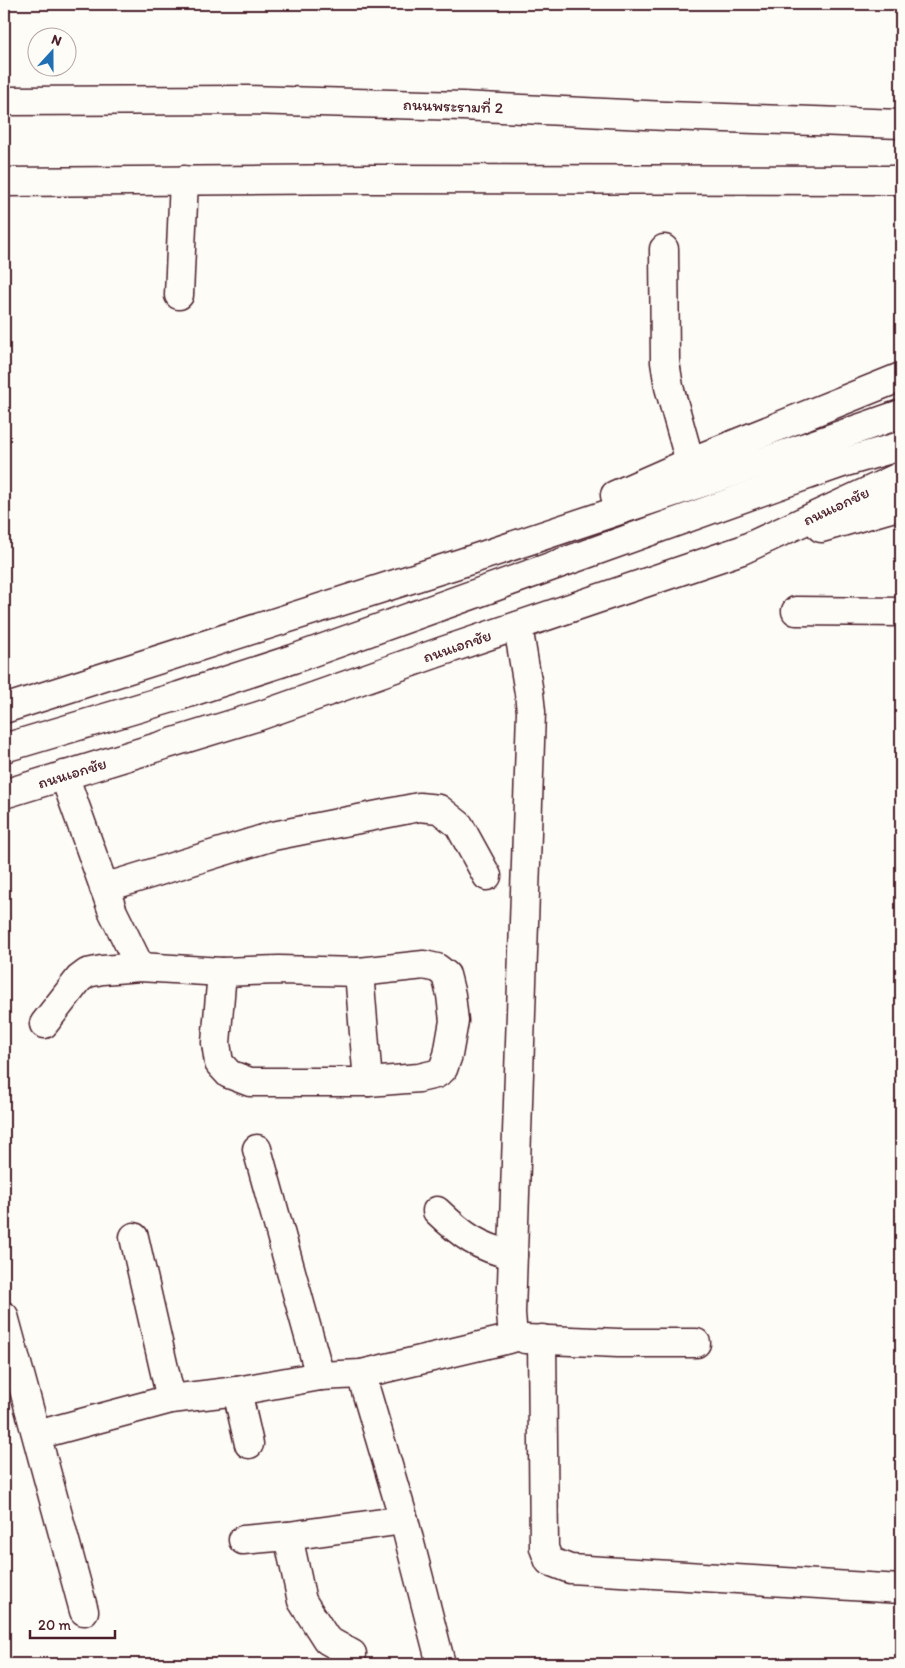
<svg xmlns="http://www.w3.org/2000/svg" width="905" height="1668" font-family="Itim,'Playpen Sans Thai',sans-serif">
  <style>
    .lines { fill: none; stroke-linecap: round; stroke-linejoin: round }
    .minor-casing { stroke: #4a1f2b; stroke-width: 31 }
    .major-casing { stroke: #4a1f2b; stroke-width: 31 }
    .highway-casing { stroke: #4a1f2b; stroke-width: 31 }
    .minor { stroke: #fdfcf7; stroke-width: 28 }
    .major { stroke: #fdfcf7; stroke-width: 28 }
    .highway { stroke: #fdfcf7; stroke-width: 28 }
    .labels { text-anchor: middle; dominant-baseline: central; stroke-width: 4.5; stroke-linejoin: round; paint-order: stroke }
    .street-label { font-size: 16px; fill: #4a1f2b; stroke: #fdfcf7 }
  </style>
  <rect width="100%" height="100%" fill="#fdfcf7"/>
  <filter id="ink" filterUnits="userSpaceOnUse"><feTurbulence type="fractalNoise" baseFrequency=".02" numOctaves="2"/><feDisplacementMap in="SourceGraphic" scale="10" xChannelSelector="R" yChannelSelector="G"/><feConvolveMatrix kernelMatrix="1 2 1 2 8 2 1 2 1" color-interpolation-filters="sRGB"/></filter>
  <g filter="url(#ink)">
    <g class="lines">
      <defs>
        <g id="minor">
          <polyline points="664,249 665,362 669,387 690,462"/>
          <polyline points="179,295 184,180"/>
          <polyline points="796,611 901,612"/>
          <polyline points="64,775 113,912 140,967"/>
          <polyline points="104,888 273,836 419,807 439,809 459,825 487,876"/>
          <polyline points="222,972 216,1043 219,1063 229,1074 250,1082 368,1082 359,972"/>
          <polyline points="44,1024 79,979 87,973 102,970 140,967 222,972 279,970 359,972 424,965 437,968 446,975 451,995 454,1021 448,1055 443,1069 436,1074 419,1078 368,1082"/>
          <polyline points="257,1149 320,1376"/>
          <path d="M437 1211C463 1236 478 1247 513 1255"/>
          <polyline points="134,1237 171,1399"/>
          <polyline points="4,1316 84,1611"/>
          <polyline points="525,1339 618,1343 696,1343"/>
          <polyline points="542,1339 544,1548 549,1561 570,1569 901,1589"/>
          <polyline points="361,1374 404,1520 441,1664"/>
          <polyline points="237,1391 249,1444"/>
          <polyline points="37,1435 171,1399 237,1391 320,1376 361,1374 513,1338 511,1313 531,712 529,693 518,626"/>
          <polyline points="288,1536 302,1601 327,1640 352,1654"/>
          <polyline points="243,1540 288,1536 404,1520"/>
        </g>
        <g id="major">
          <polyline points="4,182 369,179 901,180"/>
          <polyline points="615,495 690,462 901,377"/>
          <polyline points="821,528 901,505"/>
          <polyline points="4,709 461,563 734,472 901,414"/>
          <polyline points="4,748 179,696 293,659 782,484 842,463 901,446"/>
          <polyline points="4,794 259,716 443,651 742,550 901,476"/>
        </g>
        <polyline id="highway" points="4,101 248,100 462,106 666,116 901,124"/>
      </defs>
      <use href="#minor" class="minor-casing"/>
      <use href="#major" class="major-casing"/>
      <use href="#highway" class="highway-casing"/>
      <use href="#minor" class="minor"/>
      <use href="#major" class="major"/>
      <use href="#highway" class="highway"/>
    </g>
  </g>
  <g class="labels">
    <g class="street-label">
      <text transform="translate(453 106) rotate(2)">ถนนพระรามที่ 2</text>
      <text transform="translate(836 506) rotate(-25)">ถนนเอกชัย</text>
      <text transform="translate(457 646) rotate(-19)">ถนนเอกชัย</text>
      <text transform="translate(72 773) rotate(-17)">ถนนเอกชัย</text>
    </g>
  </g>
  <rect width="905" height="1668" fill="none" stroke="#fdfcf7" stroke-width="20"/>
  <rect x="10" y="10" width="885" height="1648" fill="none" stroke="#4a1f2b" stroke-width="2" filter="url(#ink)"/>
  <g transform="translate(52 52) rotate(21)"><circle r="24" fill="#fdfcf7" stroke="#b5a4a5"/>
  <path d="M0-4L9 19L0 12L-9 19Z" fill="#1f6fb2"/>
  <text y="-8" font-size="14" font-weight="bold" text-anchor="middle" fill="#4a1f2b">N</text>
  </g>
  <path d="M30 1630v8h85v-8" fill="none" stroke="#4a1f2b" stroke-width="2.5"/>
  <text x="38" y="1630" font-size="15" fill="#4a1f2b" stroke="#fdfcf7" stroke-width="4" paint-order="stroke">20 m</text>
</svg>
